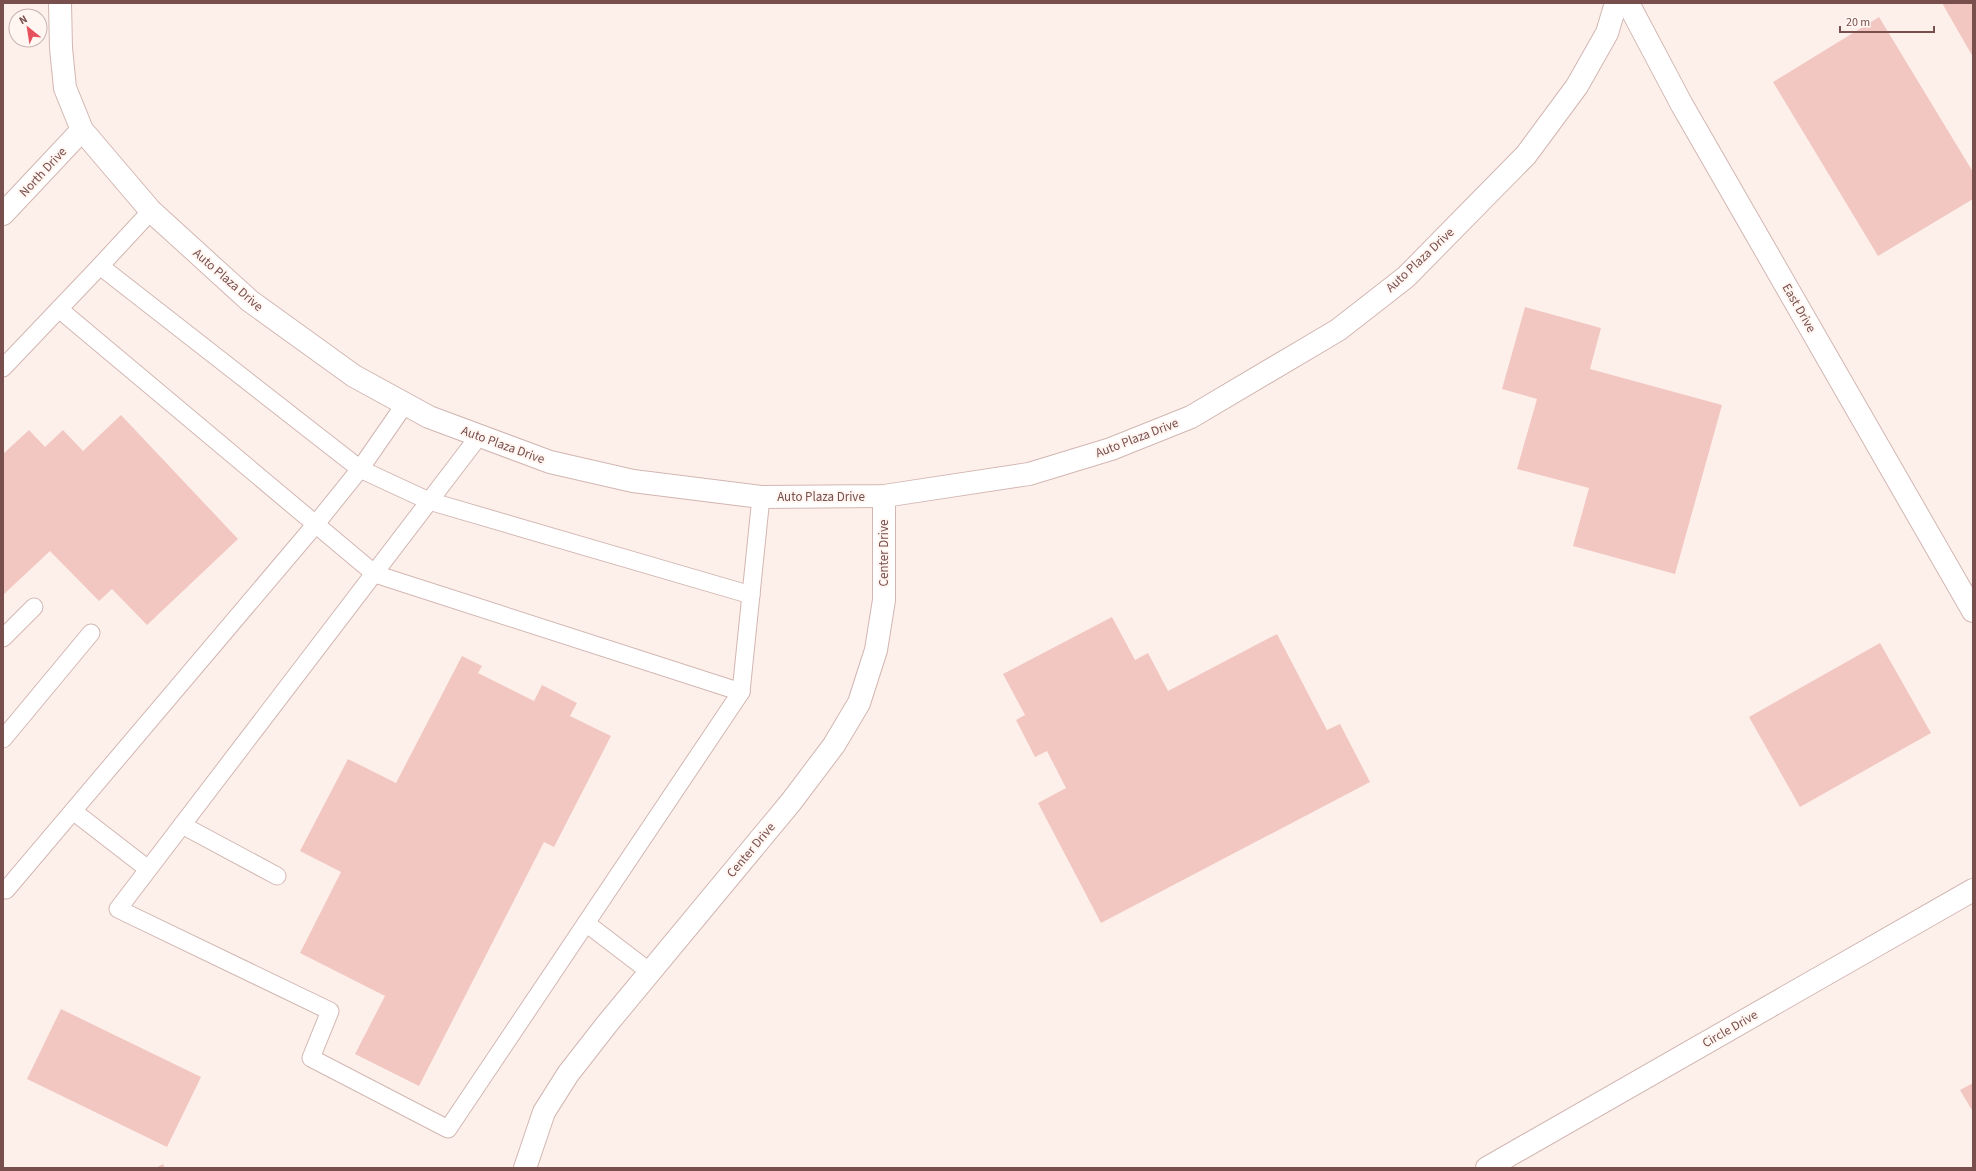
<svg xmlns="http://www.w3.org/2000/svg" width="1976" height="1171" font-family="'Source Sans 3',sans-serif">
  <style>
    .building { fill: #f2c7c2 }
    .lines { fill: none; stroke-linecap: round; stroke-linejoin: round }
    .service-casing { stroke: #d2b6b2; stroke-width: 19 }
    .minor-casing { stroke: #d2b6b2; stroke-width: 24 }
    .service { stroke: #fff; stroke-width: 17 }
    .minor { stroke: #fff; stroke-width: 22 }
    .labels { text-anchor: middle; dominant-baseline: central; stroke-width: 4; stroke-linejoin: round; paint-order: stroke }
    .street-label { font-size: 13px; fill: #794f4d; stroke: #fff6f2 }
  </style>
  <rect width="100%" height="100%" fill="#fdf0eb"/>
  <g class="building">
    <polygon points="1942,3 1973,3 1973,57"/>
    <polygon points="1879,17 1973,172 1973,199 1878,256 1773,82"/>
    <polygon points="1525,307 1601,328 1590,369 1722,405 1675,574 1573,546 1589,488 1517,469 1537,399 1502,389"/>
    <polygon points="121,415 238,539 147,625 112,589 99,601 50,551 3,595 3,454 29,430 45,447 63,430 83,451"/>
    <polygon points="1112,617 1135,660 1148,653 1168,691 1277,634 1327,730 1340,724 1370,782 1101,923 1038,803 1066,788 1047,751 1035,757 1016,720 1025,715 1003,674"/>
    <polygon points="1880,643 1931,733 1800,807 1749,717"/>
    <polygon points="462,656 482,666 478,673 534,701 542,685 577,703 570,716 611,736 554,847 544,842 419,1086 355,1054 385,996 300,953 341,872 300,851 348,759 396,783"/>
    <polygon points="61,1009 201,1077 167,1147 27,1079"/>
    <polygon points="1973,1083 1973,1112 1960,1090"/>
    <polygon points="163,1164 165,1168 156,1168"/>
  </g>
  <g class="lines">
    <defs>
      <g id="service">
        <polyline points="100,266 151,211"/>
        <polyline points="59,309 100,266 360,469 429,501 751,595"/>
        <polyline points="3,368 59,309 375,574 741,692"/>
        <polyline points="479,436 118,909 330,1011 311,1058 448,1129 741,692 761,497"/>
        <polyline points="3,638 34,607"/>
        <polyline points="3,739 91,633"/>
        <polyline points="73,811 148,869"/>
        <polyline points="182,825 277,876"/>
        <polyline points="3,888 6,890 315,525 360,469 405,404"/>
        <polyline points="586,923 650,972"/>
      </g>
      <g id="minor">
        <polyline points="60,3 61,48 65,88 82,130 151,211 250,301 354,376 429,417 550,462 633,481 761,497 884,496 1029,474 1111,449 1191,417 1338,330 1406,277 1526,155 1577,86 1607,33 1616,3"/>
        <polyline points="1628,3 1682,105 1973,611"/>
        <polyline points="3,214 82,130"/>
        <polyline points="525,1168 544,1112 568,1074 607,1024 791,802 834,745 859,703 876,650 884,600 884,496"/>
        <polyline points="1487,1168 1973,890"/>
      </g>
    </defs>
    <use href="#service" class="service-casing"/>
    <use href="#minor" class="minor-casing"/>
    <use href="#service" class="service"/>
    <use href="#minor" class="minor"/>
  </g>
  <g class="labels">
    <g class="street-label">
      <text transform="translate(43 172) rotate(-47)">North Drive</text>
      <text transform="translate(1420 260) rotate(-43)">Auto Plaza Drive</text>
      <text transform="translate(228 280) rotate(41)">Auto Plaza Drive</text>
      <text transform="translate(1799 308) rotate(60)">East Drive</text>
      <text transform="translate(1137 438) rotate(-21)">Auto Plaza Drive</text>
      <text transform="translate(503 445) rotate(20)">Auto Plaza Drive</text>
      <text x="821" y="497">Auto Plaza Drive</text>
      <text transform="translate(884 553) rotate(-90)">Center Drive</text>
      <text transform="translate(751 850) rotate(-50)">Center Drive</text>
      <text transform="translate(1730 1029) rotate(-30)">Circle Drive</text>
    </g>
  </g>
  <rect width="1976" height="1171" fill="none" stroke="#794f4d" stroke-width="8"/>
  <g transform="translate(28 28) rotate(330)"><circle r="19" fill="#fff6f2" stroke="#c9b3b0"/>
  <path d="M0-3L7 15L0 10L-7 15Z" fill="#e6515d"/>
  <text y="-6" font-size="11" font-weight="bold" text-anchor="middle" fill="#794f4d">N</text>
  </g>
  <path d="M1840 26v6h94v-6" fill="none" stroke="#794f4d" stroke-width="2"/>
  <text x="1846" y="26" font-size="12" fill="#794f4d" stroke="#fff6f2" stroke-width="3" paint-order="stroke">20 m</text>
</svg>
